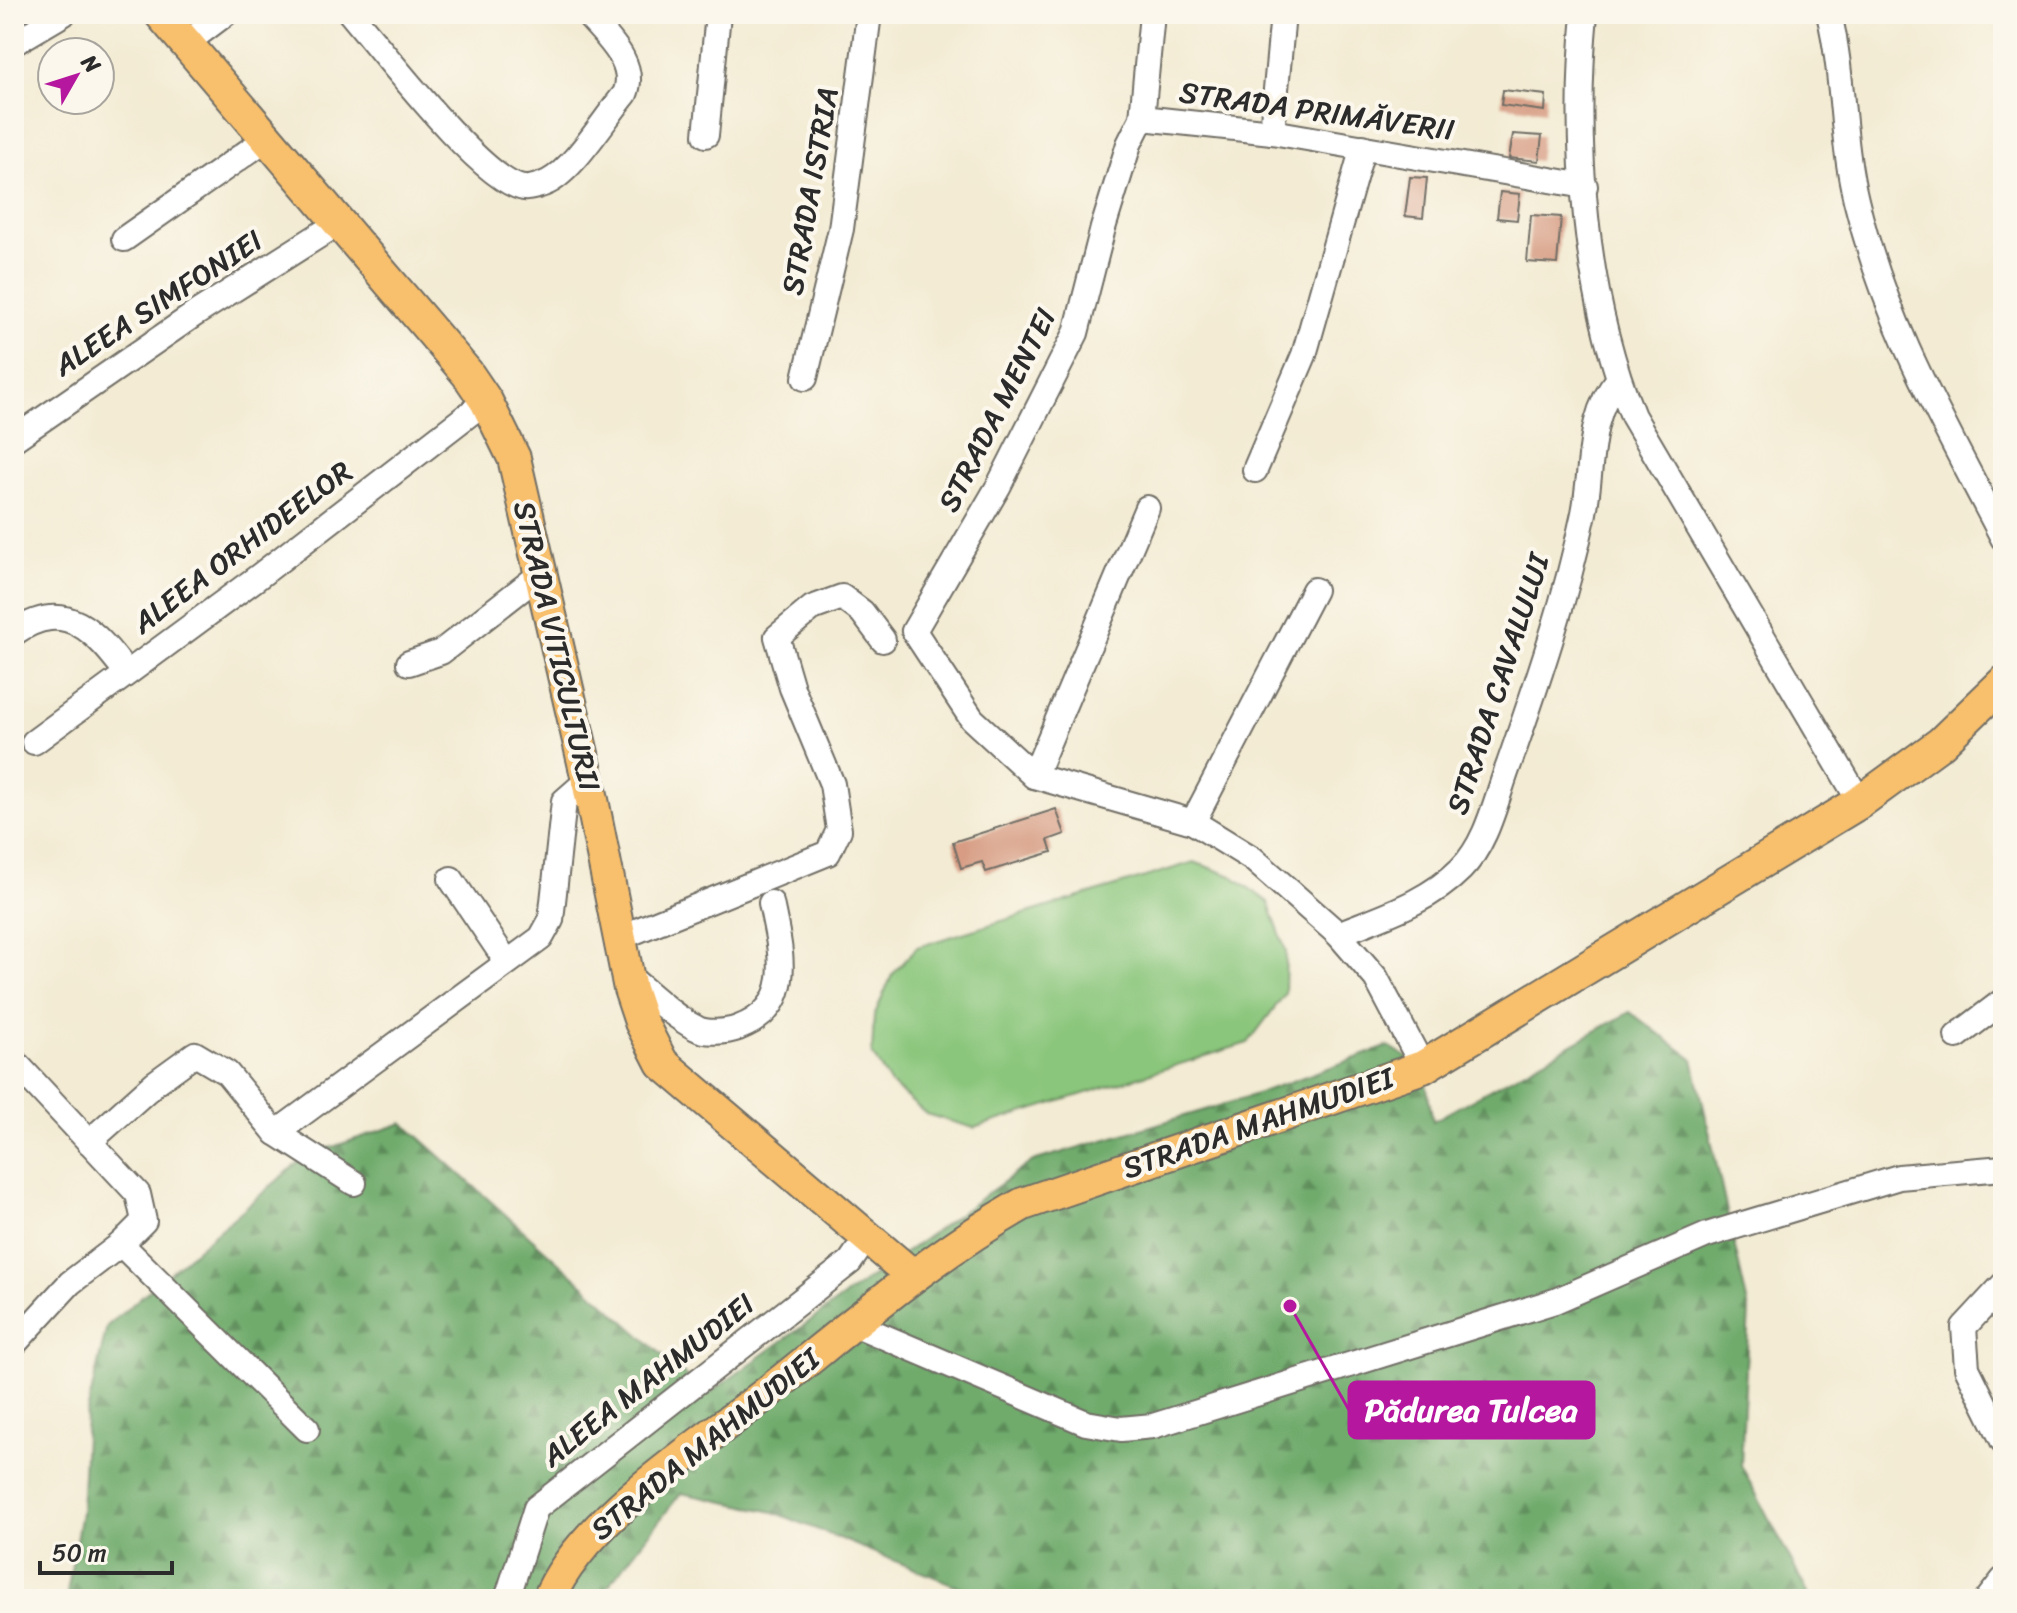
<svg xmlns="http://www.w3.org/2000/svg" width="2017" height="1613" font-family="Sriracha,sans-serif">
  <style>
    .forest { fill: url(#forest-firs); stroke: #4d6b4c; stroke-width: 2 }
    .park { fill: #8ac67c; stroke: #5a7854; stroke-width: 2 }
    .building { fill: #d79c83 }
    .lines { fill: none; stroke-linecap: round; stroke-linejoin: round }
    .minor-casing { stroke: #716e66; stroke-width: 28 }
    .major-casing { stroke: #716e66; stroke-width: 36 }
    .minor { stroke: #fff; stroke-width: 24 }
    .major { stroke: #f8bf6c; stroke-width: 32 }
    .labels { text-anchor: middle; dominant-baseline: central; stroke-width: 8; stroke-linejoin: round; paint-order: stroke }
    .street-label { font-size: 30px; fill: #2b2b2b; stroke: #fbf7ec }
    .leader { fill: none; stroke: #b5179e; stroke-width: 3 }
    .callout-dot { fill: #b5179e; stroke: #fbf7ec; stroke-width: 3 }
    .callout { fill: #b5179e; stroke: #b5179e; stroke-width: 3 }
    .callout-label { font-size: 32px; text-anchor: middle; font-weight: bold; fill: #fff }
  </style>
  <defs>
    <pattern id="forest-firs" width="22" height="20" patternUnits="userSpaceOnUse" patternTransform="scale(2)"><rect width="22" height="20" fill="#6fab6c"/><path d="M5 1l3.5 6h-7zM16 11l3.5 6h-7z" fill="#5b8b59"/></pattern>
  </defs>
  <rect width="100%" height="100%" fill="#fbf7ec"/>
  <filter id="ink" filterUnits="userSpaceOnUse"><feTurbulence type="fractalNoise" baseFrequency=".0125" numOctaves="2"/><feDisplacementMap in="SourceGraphic" scale="16" xChannelSelector="R" yChannelSelector="G"/><feConvolveMatrix kernelMatrix="1 2 1 2 8 2 1 2 1" color-interpolation-filters="sRGB"/></filter>
  <filter id="wash" filterUnits="userSpaceOnUse"><feTurbulence type="fractalNoise" baseFrequency=".006" numOctaves="4" result="noise"/><feDisplacementMap in="SourceGraphic" scale="32" xChannelSelector="R" yChannelSelector="G"/><feGaussianBlur stdDeviation="1.8" result="paint"/><feColorMatrix in="noise" values="0 0 0 0 0 0 0 0 0 0 0 0 0 0 0 0 0 1.4 0 .05"/><feComposite in="paint" operator="in"/></filter>
  <g filter="url(#wash)">
    <rect width="100%" height="100%" fill="#f3ebd3"/>
    <polygon class="forest" points="1630,1012 1693,1059 1749,1310 1741,1465 1811,1599 989,1599 774,1512 681,1493 598,1599 66,1599 81,1512 86,1416 107,1326 306,1156 403,1123 707,1395 1033,1161 1242,1099 1389,1046 1423,1067 1433,1121"/>
    <polygon class="park" points="1194,862 1232,876 1268,902 1286,951 1285,994 1248,1043 974,1128 926,1114 890,1083 872,1054 874,1016 892,975 917,947"/>
    <g id="blocks">
      <g class="building">
        <polygon points="1503,90 1546,95 1545,111 1501,105"/>
        <polygon points="1513,134 1542,136 1539,161 1509,158"/>
        <polygon points="1410,177 1427,178 1423,218 1405,216"/>
        <polygon points="1500,192 1520,194 1517,220 1497,218"/>
        <polygon points="1531,215 1561,217 1557,264 1527,262"/>
        <polygon points="1056,809 1065,834 1048,840 1052,852 986,872 982,862 961,868 953,842"/>
      </g>
    </g>
  </g>
  <g filter="url(#ink)">
    <use href="#blocks" fill-opacity="0" stroke="#716e66" stroke-width="2"/>
    <g class="lines">
      <defs>
        <g id="minor">
          <path d="M351 14C381 49 483 183 524 188 529 189 542 185 548 182 574 169 605 118 625 94 638 63 606 37 587 14"/>
          <polyline points="1152,14 1142,118 1129,144 1103,228 1076,333 998,487 914,631 972,719 1034,776 1193,822 1253,859 1338,934 1376,978 1423,1067"/>
          <path d="M1585 14C1573 141 1584 297 1633 416L1860 802"/>
          <path d="M1829 14C1844 75 1841 139 1856 200 1886 326 1944 424 2003 538"/>
          <polyline points="14,43 63,14"/>
          <polyline points="185,44 225,14"/>
          <polyline points="1142,118 1272,132 1585,186"/>
          <polyline points="1272,132 1283,14"/>
          <polyline points="706,135 718,14"/>
          <polyline points="124,239 266,139"/>
          <polyline points="805,378 841,229 869,14"/>
          <polyline points="14,439 195,314 337,224"/>
          <polyline points="1255,470 1304,355 1363,147"/>
          <path d="M14 633C67 596 96 633 127 673"/>
          <polyline points="409,663 441,652 542,573"/>
          <polyline points="34,742 258,577 486,401"/>
          <polyline points="1034,776 1147,508"/>
          <polyline points="1193,822 1314,590"/>
          <polyline points="451,879 507,962"/>
          <path d="M1338 934C1382 916 1427 903 1461 869 1488 842 1496 798 1509 764 1538 681 1566 599 1584 513 1593 468 1587 415 1618 380"/>
          <polyline points="619,938 828,853 839,830 832,784 792,688 777,637 812,608 842,597 862,612 883,640"/>
          <path d="M628 976C649 993 671 1015 696 1028 706 1034 727 1032 738 1028 797 1006 781 952 771 903"/>
          <polyline points="1957,1036 2003,1001"/>
          <polyline points="14,1061 138,1194 144,1221 121,1244 70,1283 14,1344"/>
          <polyline points="276,1133 541,938 551,920 564,801 588,780"/>
          <polyline points="89,1142 155,1083 195,1054 227,1073 276,1133 354,1183"/>
          <polyline points="121,1244 307,1429"/>
          <polyline points="2003,1285 1964,1327 1967,1368 2003,1441"/>
          <polyline points="854,1324 1086,1423 1121,1429 1153,1426 1555,1301 1707,1235 1899,1177 2003,1168"/>
          <polyline points="507,1599 536,1508 850,1262 868,1236"/>
          <polyline points="1988,1599 2003,1580"/>
        </g>
        <g id="major">
          <polyline points="161,14 467,373 486,401 514,458 588,780 630,989 641,1022 662,1063 913,1276"/>
          <path d="M549 1599C581 1520 701 1445 768 1392 851 1326 931 1256 1023 1204L1423 1067 1860 802 1941 743 2003 683"/>
        </g>
      </defs>
      <use href="#minor" class="minor-casing"/>
      <use href="#major" class="major-casing"/>
      <use href="#minor" class="minor"/>
      <use href="#major" class="major"/>
    </g>
  </g>
  <g class="labels">
    <g class="street-label">
      <text transform="translate(1317 111) rotate(8)">STRADA PRIMĂVERII</text>
      <text transform="translate(810 191) rotate(-80)">STRADA ISTRIA</text>
      <text transform="translate(158 303) rotate(-33)">ALEEA SIMFONIEI</text>
      <text transform="translate(997 410) rotate(-63)">STRADA MENTEI</text>
      <text transform="translate(242 547) rotate(-37)">ALEEA ORHIDEELOR</text>
      <text transform="translate(557 646) rotate(77)">STRADA VITICULTURII</text>
      <text transform="translate(1498 684) rotate(-72)">STRADA CAVALULUI</text>
      <text transform="translate(1258 1123) rotate(-19)">STRADA MAHMUDIEI</text>
      <text transform="translate(648 1380) rotate(-38)">ALEEA MAHMUDIEI</text>
      <text transform="translate(705 1444) rotate(-39)">STRADA MAHMUDIEI</text>
    </g>
  </g>
  <path class="leader" d="M1290 1306L1349 1410"/>
  <circle class="callout-dot" cx="1290" cy="1306" r="8"/>
  <rect class="callout" x="1349" y="1382" width="245" height="56" rx="8"/>
  <g class="callout-label">
    <text x="1471" y="1421">Pădurea Tulcea</text>
  </g>
  <rect width="2017" height="1613" fill="none" stroke="#fbf7ec" stroke-width="48"/>
  <g transform="translate(76 76) rotate(51)"><circle r="38" fill="#fbf7ec" stroke="#a8a59f" stroke-width="2"/>
  <path d="M0-6L14 30L0 20L-14 30Z" fill="#b5179e"/>
  <text y="-12" font-size="22" font-weight="bold" text-anchor="middle" fill="#2b2b2b">N</text>
  </g>
  <path d="M40 1561v12h132v-12" fill="none" stroke="#2b2b2b" stroke-width="4"/>
  <text x="52" y="1561" font-size="24" fill="#2b2b2b" stroke="#fbf7ec" stroke-width="6" paint-order="stroke">50 m</text>
</svg>
